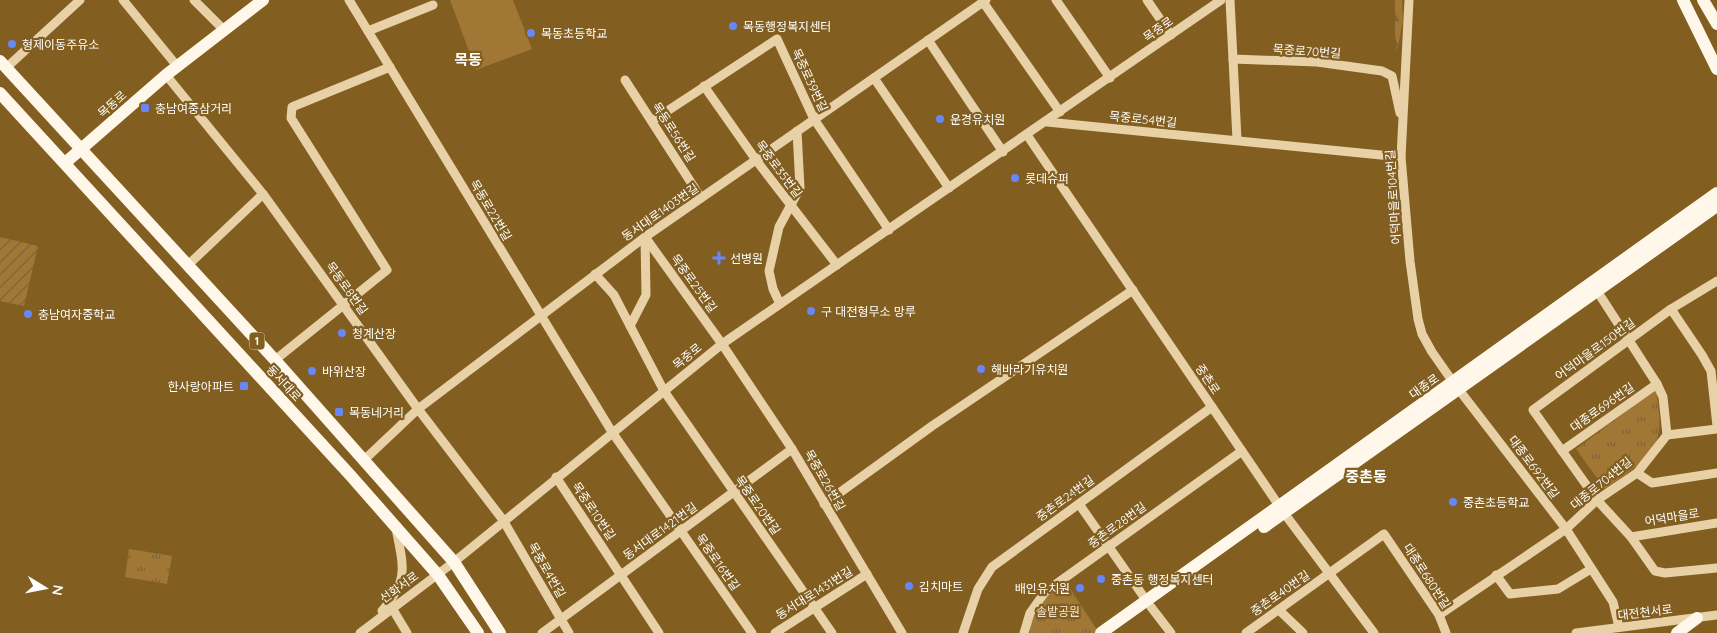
<svg xmlns="http://www.w3.org/2000/svg" width="1717" height="633" font-family="Quicksand,'Noto Sans KR',sans-serif">
  <style>
    .grass { fill: #a07734 }
    .forest { fill: url(#forest-firs) }
    .park { fill: url(#park-tufts) }
    .garden { fill: url(#garden-furrows) }
    .lines { fill: none; stroke-linecap: round; stroke-linejoin: round }
    .minor { stroke: #e8d0a7; stroke-width: 9 }
    .major { stroke: #fef7ea; stroke-width: 12 }
    .poi-dot { fill: #6886f5; stroke: #825f21; stroke-width: 2 }
    .labels { text-anchor: middle; dominant-baseline: central; stroke-width: 4.5; stroke-linejoin: round; paint-order: stroke }
    .shield { fill: #825f21; stroke: #dacfbc; stroke-width: 1 }
    .shield-label { font-size: 11px; font-weight: bold; fill: #fff }
    .poi-label { font-size: 12px; fill: #fff; stroke: #825f21; text-anchor: start }
    .street-label { font-size: 12px; fill: #fff; stroke: #825f21 }
    .park-label { font-size: 12px; fill: #f6e6cb; stroke: #825f21 }
    .quarter-label { font-size: 15px; font-weight: bold; fill: #fff; stroke: #825f21 }
  </style>
  <defs>
    <pattern id="forest-firs" width="22" height="20" patternUnits="userSpaceOnUse" patternTransform="scale(1.25)"><rect width="22" height="20" fill="#a07734"/><path d="M5 1l3.5 6h-7zM16 11l3.5 6h-7z" fill="#7a643f"/></pattern>
    <pattern id="park-tufts" width="24" height="20" patternUnits="userSpaceOnUse" patternTransform="scale(1.25)"><rect width="24" height="20" fill="#a07734"/><path d="M3 7l-1-3M5 7V3M7 7l1-3M15 17l-1-3M17 17v-4M19 17l1-3" fill="none" stroke="#7a643f"/></pattern>
    <pattern id="garden-furrows" width="10" height="10" patternUnits="userSpaceOnUse" patternTransform="scale(1.25)"><rect width="10" height="10" fill="#a07734"/><path d="M-1 1l2-2M0 10L10 0M9 11l2-2" fill="none" stroke="#7a643f"/></pattern>
  </defs>
  <rect width="100%" height="100%" fill="#825f21"/>
  <polygon class="grass" points="450,0 513,0 532,49 476,70"/>
  <polygon class="forest" points="1395,0 1402,0 1403,21 1397,51 1395,33"/>
  <g class="park">
    <path d="M1656 389C1658 406 1662 424 1657 440 1652 458 1620 478 1605 489L1576 449Z"/>
    <polygon points="129,549 172,556 167,584 125,577"/>
    <polygon points="1064,579 1099,633 1024,633 1030,613"/>
  </g>
  <polygon class="garden" points="0,237 38,246 24,306 0,301"/>
  <g class="lines">
    <g class="minor">
      <polyline points="123,0 177,66"/>
      <polyline points="194,0 224,30"/>
      <polyline points="349,0 612,432 752,633"/>
      <polyline points="1056,0 1110,78"/>
      <polyline points="1147,0 1171,35"/>
      <polyline points="1230,0 1233,59 1317,62 1382,71 1392,76 1400,113"/>
      <polyline points="1409,0 1401,157 1410,261 1418,319 1422,334 1432,352 1453,382 1566,529 1613,602 1619,627"/>
      <polyline points="983,2 1060,112"/>
      <polyline points="368,31 433,5"/>
      <polyline points="928,40 1003,152"/>
      <polyline points="1233,59 1237,140"/>
      <polyline points="6,68 80,0"/>
      <polyline points="166,75 263,194 418,409 503,520 569,633"/>
      <polyline points="874,78 949,188"/>
      <polyline points="625,80 701,198"/>
      <polyline points="704,86 756,160 837,265"/>
      <polyline points="652,121 777,39 814,119 889,230"/>
      <polyline points="1047,122 1401,157"/>
      <polyline points="1027,135 1284,513 1374,633"/>
      <polyline points="645,237 722,344 792,449 902,633"/>
      <polyline points="187,266 263,194"/>
      <polyline points="595,274 614,295 664,391 832,633"/>
      <polyline points="1717,281 1671,309 1533,410 1597,500 1631,537 1655,571 1665,573 1717,568"/>
      <polyline points="780,304 773,289 769,271 779,227 800,188 797,131"/>
      <polyline points="1671,309 1702,355 1711,371 1717,426"/>
      <polyline points="630,326 646,295 645,237"/>
      <polyline points="275,360 387,270 291,118 292,107 390,67"/>
      <polyline points="1667,435 1717,429"/>
      <polyline points="1562,451 1657,384"/>
      <polyline points="363,461 418,409 645,237 986,0"/>
      <polyline points="1637,473 1652,483 1717,473"/>
      <polyline points="556,477 659,633"/>
      <polyline points="824,504 932,426 1133,290"/>
      <polyline points="1079,504 1146,600"/>
      <polyline points="1631,537 1717,523"/>
      <polyline points="1496,575 1510,594 1558,589 1591,569"/>
      <polyline points="1151,607 1171,633"/>
      <polyline points="392,608 407,633"/>
      <polyline points="1279,610 1303,633"/>
      <path d="M382 611C410 578 403 567 396 528"/>
      <polyline points="1439,615 1566,529 1597,500 1637,473 1667,435 1663,397 1657,384 1601,297"/>
      <polyline points="360,633 454,562 722,344 1221,0"/>
      <polyline points="542,633 792,449"/>
      <polyline points="775,633 867,574"/>
      <polyline points="963,633 978,589 992,567 1212,407"/>
      <polyline points="1024,633 1030,613 1045,592 1242,451"/>
      <polyline points="1246,633 1384,534 1439,615 1446,633"/>
      <polyline points="1576,633 1717,615"/>
    </g>
    <g class="major">
      <polyline points="1683,0 1717,69"/>
      <polyline points="1703,0 1717,24"/>
      <polyline points="0,61 275,360 454,562 500,633"/>
      <polyline points="0,93 351,476 438,575 478,633"/>
      <polyline points="65,163 166,75 263,0"/>
      <polyline points="1264,527 1717,206"/>
      <polyline points="1101,633 1717,193"/>
      <polyline points="1677,633 1697,618"/>
    </g>
  </g>
  <g class="poi-dot">
    <circle cx="733" cy="26" r="5"/>
    <circle cx="531" cy="33" r="5"/>
    <circle cx="12" cy="44" r="5"/>
    <rect x="140" y="103" width="10" height="10" rx="2.5"/>
    <circle cx="940" cy="119" r="5"/>
    <circle cx="1015" cy="178" r="5"/>
    <path d="M716.5 250.5h5v5h5v5h-5v5h-5v-5h-5v-5h5z"/>
    <circle cx="811" cy="311" r="5"/>
    <circle cx="28" cy="314" r="5"/>
    <circle cx="342" cy="333" r="5"/>
    <circle cx="981" cy="369" r="5"/>
    <circle cx="312" cy="371" r="5"/>
    <rect x="239" y="381" width="10" height="10" rx="2.5"/>
    <rect x="334" y="407" width="10" height="10" rx="2.5"/>
    <circle cx="1453" cy="502" r="5"/>
    <circle cx="1101" cy="579" r="5"/>
    <circle cx="909" cy="586" r="5"/>
    <circle cx="1080" cy="588" r="5"/>
  </g>
  <g class="labels">
    <rect class="shield" x="249.5" y="332.5" width="15" height="17" rx="4"/>
    <g class="shield-label">
      <text x="257" y="341">1</text>
    </g>
    <g class="poi-label">
      <text x="743" y="26">목동행정복지센터</text>
      <text x="541" y="33">목동초등학교</text>
      <text x="22" y="44">형제이동주유소</text>
      <text x="155" y="108">충남여중삼거리</text>
      <text x="950" y="119">운경유치원</text>
      <text x="1025" y="178">롯데슈퍼</text>
      <text x="730" y="258">선병원</text>
      <text x="821" y="311">구 대전형무소 망루</text>
      <text x="38" y="314">충남여자중학교</text>
      <text x="352" y="333">청계산장</text>
      <text x="991" y="369">해바라기유치원</text>
      <text x="322" y="371">바위산장</text>
      <text x="234" y="386" text-anchor="end">한사랑아파트</text>
      <text x="349" y="412">목동네거리</text>
      <text x="1463" y="502">중촌초등학교</text>
      <text x="1111" y="579">중촌동 행정복지센터</text>
      <text x="919" y="586">김치마트</text>
      <text x="1070" y="588" text-anchor="end">배인유치원</text>
    </g>
    <g class="street-label">
      <text transform="translate(1158 29) rotate(-35)">목중로</text>
      <text transform="translate(1307 51) rotate(4)">목중로70번길</text>
      <text transform="translate(810 80) rotate(65)">목중로39번길</text>
      <text transform="translate(112 104) rotate(-41)">목동로</text>
      <text transform="translate(1143 119) rotate(6)">목중로54번길</text>
      <text transform="translate(674 132) rotate(57)">목동로56번길</text>
      <text transform="translate(779 169) rotate(53)">목중로35번길</text>
      <text transform="translate(1393 197) rotate(-94)">어덕마을로104번길</text>
      <text transform="translate(491 210) rotate(59)">목동로22번길</text>
      <text transform="translate(660 212) rotate(-35)">동서대로1403번길</text>
      <text transform="translate(694 283) rotate(54)">목중로25번길</text>
      <text transform="translate(347 288) rotate(54)">목동로8번길</text>
      <text transform="translate(1595 349) rotate(-36)">어덕마을로150번길</text>
      <text transform="translate(687 356) rotate(-39)">목중로</text>
      <text transform="translate(1208 379) rotate(56)">중촌로</text>
      <text transform="translate(284 383) rotate(47)">동서대로</text>
      <text transform="translate(1424 386) rotate(-35)">대종로</text>
      <text transform="translate(1602 407) rotate(-35)">대종로696번길</text>
      <text transform="translate(1534 467) rotate(53)">대종로692번길</text>
      <text transform="translate(825 480) rotate(60)">목중로26번길</text>
      <text transform="translate(1601 483) rotate(-39)">대종로704번길</text>
      <text transform="translate(1065 498) rotate(-36)">중촌로24번길</text>
      <text transform="translate(758 505) rotate(55)">목중로20번길</text>
      <text transform="translate(594 511) rotate(56)">목중로10번길</text>
      <text transform="translate(1672 517) rotate(-9)">어덕마을로</text>
      <text transform="translate(1117 525) rotate(-36)">중촌로28번길</text>
      <text transform="translate(660 531) rotate(-36)">동서대로1421번길</text>
      <text transform="translate(718 562) rotate(55)">목중로16번길</text>
      <text transform="translate(547 570) rotate(60)">목중로4번길</text>
      <text transform="translate(1427 576) rotate(57)">대종로680번길</text>
      <text transform="translate(399 587) rotate(-36)">선화서로</text>
      <text transform="translate(814 593) rotate(-32)">동서대로1431번길</text>
      <text transform="translate(1280 593) rotate(-35)">중촌로40번길</text>
      <text transform="translate(1645 612) rotate(-7)">대전천서로</text>
    </g>
    <g class="park-label">
      <text x="1058" y="611">솔밭공원</text>
    </g>
    <g class="quarter-label">
      <text x="468" y="59">목동</text>
      <text x="1366" y="476">중촌동</text>
    </g>
  </g>
  <g transform="translate(45 588) rotate(100)" stroke="#825f21" stroke-width="4" paint-order="stroke">
  <path d="M0-4L9 19L0 12L-9 19Z" fill="#ffffff"/>
  <text y="-8" font-size="14" font-weight="bold" text-anchor="middle" fill="#ffffff">N</text>
  </g>
</svg>
